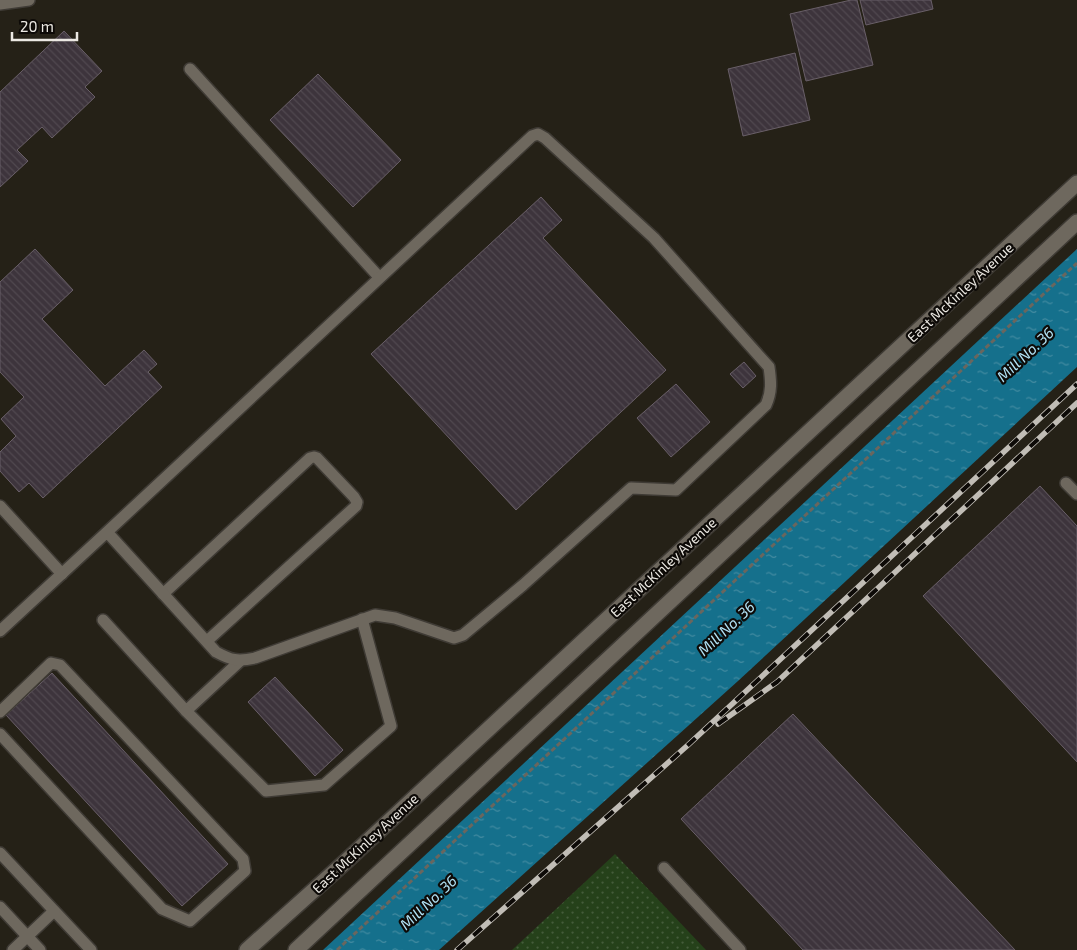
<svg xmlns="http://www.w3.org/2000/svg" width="1077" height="950" font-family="'Exo 2',sans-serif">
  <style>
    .grass { fill: url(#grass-dots) }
    .water { fill: url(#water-ripples) }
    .building { fill: url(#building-back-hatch); stroke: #695f68 }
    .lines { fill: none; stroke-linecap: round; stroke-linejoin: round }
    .lane-casing { stroke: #3f3b35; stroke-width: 14 }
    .secondary-casing { stroke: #3f3b35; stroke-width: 18 }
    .path { stroke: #6a665e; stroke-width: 3; stroke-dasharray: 5 2.5; stroke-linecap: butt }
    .lane { stroke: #6e685e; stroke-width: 11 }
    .secondary { stroke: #6e685e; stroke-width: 15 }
    .rail-casing { stroke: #c1bdb6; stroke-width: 5.5 }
    .rail { stroke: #0d0a07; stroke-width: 4; stroke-dasharray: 11; stroke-linecap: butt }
    .labels { text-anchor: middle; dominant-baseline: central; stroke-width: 4.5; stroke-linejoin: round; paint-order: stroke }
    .street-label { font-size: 14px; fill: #ece9e3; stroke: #0d0a07 }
    .water-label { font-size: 15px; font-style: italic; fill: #b1e2f5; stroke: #0d0a07 }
  </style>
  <defs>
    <pattern id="grass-dots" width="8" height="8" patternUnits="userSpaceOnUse" patternTransform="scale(1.25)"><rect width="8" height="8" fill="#25411a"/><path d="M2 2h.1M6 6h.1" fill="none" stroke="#455c3b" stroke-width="1.8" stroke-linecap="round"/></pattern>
    <pattern id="water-ripples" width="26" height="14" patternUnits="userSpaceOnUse" patternTransform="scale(1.25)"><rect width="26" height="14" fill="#15708c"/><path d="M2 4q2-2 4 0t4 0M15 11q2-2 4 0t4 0" fill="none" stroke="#438ba1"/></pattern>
    <pattern id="building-back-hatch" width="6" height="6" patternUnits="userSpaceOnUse" patternTransform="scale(1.25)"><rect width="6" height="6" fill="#3d343c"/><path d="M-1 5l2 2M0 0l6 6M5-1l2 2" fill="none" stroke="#50484f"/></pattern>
  </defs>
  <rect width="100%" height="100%" fill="#252117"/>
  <polygon class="grass" points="615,854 706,950 512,950"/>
  <polygon class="water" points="1077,249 1077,367 738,681 439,950 323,950"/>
  <g class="building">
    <polygon points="851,0 857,0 873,65 806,81 790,14"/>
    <polygon points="860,0 931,0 933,9 866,25"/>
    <polygon points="64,31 102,71 85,87 95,97 52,138 42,127 17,150 28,161 0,187 0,92"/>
    <polygon points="795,53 810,120 743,136 728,69"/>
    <polygon points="318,74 401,160 353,207 270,120"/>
    <polygon points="541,197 562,220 543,238 666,370 516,510 371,354"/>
    <polygon points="35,249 73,290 42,319 105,386 144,350 157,364 148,372 162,387 43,498 29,483 19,492 0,471 0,452 16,436 1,419 24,397 0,372 0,282"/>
    <polygon points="744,362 756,376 743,388 730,374"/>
    <polygon points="676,384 710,422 671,457 637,418"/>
    <polygon points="1040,486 1077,526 1077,762 923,596"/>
    <polygon points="52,673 228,864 182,906 6,715"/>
    <polygon points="275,677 343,750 315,776 248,702"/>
    <polygon points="793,714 1015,950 803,950 681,819"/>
  </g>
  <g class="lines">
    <defs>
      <g id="lane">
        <polyline points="0,4 29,0"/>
        <polyline points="190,69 379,277"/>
        <polyline points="1066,483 1077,494"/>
        <polyline points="0,506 62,574"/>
        <polyline points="163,594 310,458 314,457 317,458 354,497 357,502 356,506 207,641"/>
        <polyline points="103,620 186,711 240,661"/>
        <path d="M0 631 107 532 532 136 538 134 545 138 654 238 769 367C771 381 772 392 766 405L676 490 631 488 523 585 463 635 454 638 395 618 375 615 255 658C237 662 231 660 216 652L107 532"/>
        <polyline points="186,711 266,791 324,785 391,726 362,619"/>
        <polyline points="0,712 51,663 60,665 243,859 245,871 190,921 162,909 0,734"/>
        <polyline points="0,853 91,950"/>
        <polyline points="664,868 740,950"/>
        <polyline points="0,907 40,950"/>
        <polyline points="13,950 54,911"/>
      </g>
      <g id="secondary">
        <polyline points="247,950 343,864 1077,183"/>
        <polyline points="296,950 1077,222"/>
      </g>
    </defs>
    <use href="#lane" class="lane-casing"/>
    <use href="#secondary" class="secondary-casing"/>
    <polyline class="path" points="337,950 1077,263"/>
    <use href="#lane" class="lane"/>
    <use href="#secondary" class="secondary"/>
    <defs>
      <g id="rail">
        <polyline points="718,724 777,682 1077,403"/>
        <polyline points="457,950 688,745 1077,384"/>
      </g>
    </defs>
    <use href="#rail" class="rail-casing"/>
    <use href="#rail" class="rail"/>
  </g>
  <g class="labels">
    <g class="street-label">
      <text transform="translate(960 292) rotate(-43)">East McKinley Avenue</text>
      <text transform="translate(663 567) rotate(-43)">East McKinley Avenue</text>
      <text transform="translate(365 843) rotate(-43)">East McKinley Avenue</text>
    </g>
    <g class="water-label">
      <text transform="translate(1025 354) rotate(-43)">Mill No. 36</text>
      <text transform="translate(726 628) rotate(-43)">Mill No. 36</text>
      <text transform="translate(428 902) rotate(-43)">Mill No. 36</text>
    </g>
  </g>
  <path d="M12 32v8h65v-8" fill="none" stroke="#ece9e3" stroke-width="2.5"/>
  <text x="20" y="32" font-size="15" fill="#ece9e3" stroke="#0d0a07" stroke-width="4" paint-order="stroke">20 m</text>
</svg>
